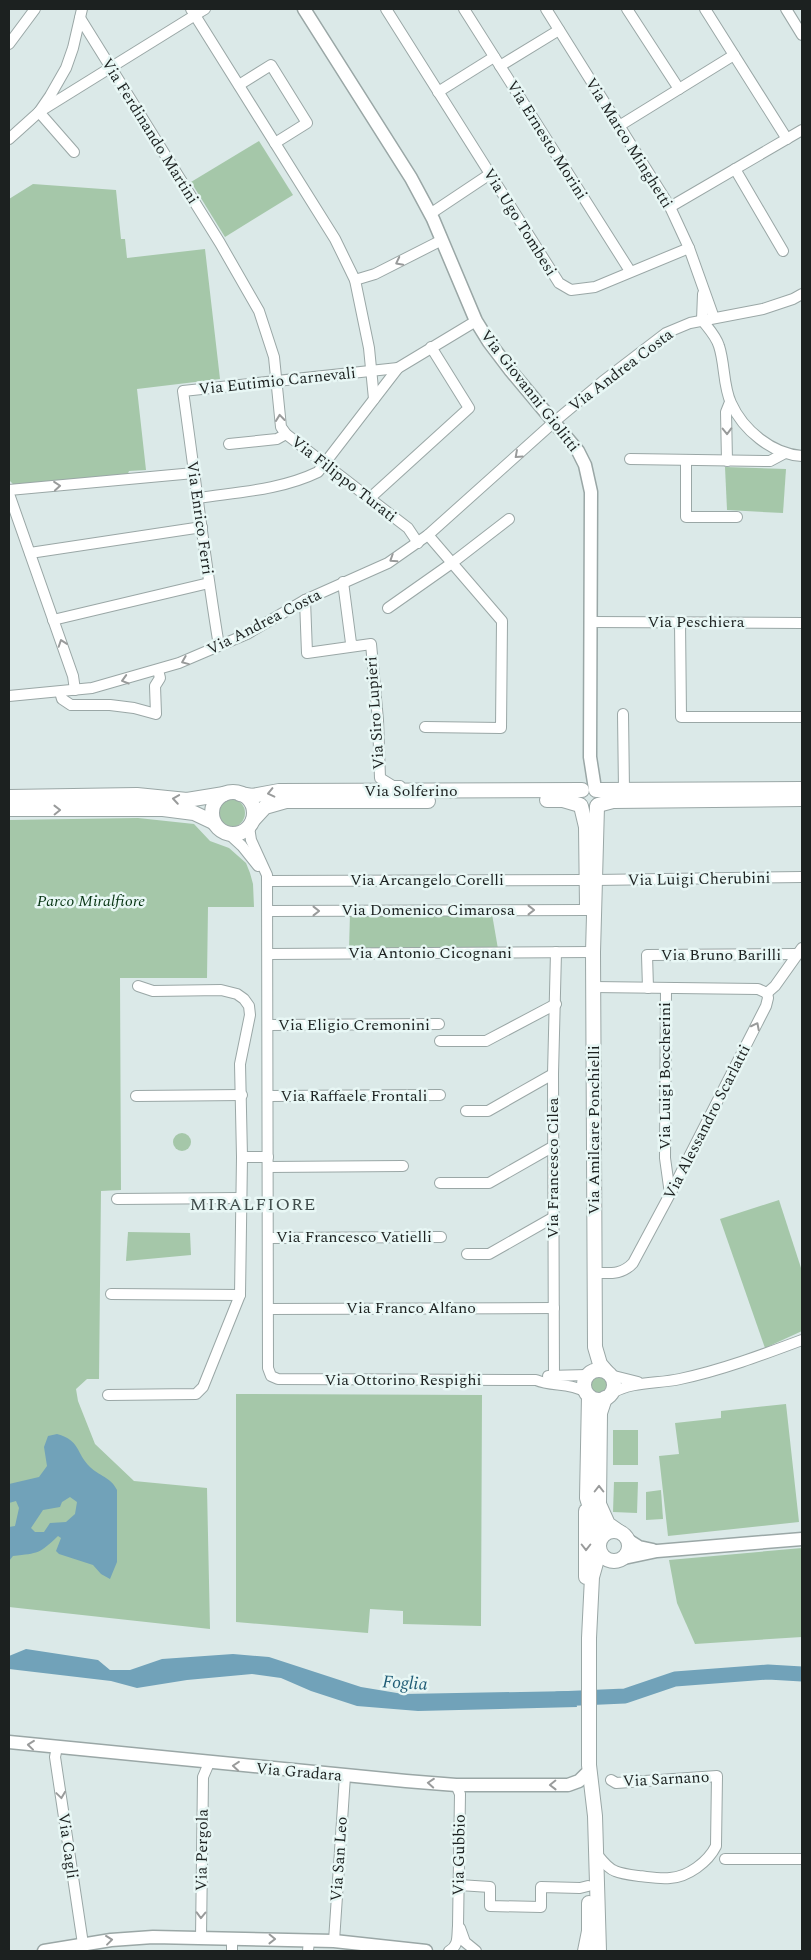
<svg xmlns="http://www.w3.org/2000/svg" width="811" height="1960" font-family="Spectral,serif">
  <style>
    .green { fill: #a5c7a9 }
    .water { fill: #71a2b9; fill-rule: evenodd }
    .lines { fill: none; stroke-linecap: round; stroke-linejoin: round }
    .river { stroke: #71a2b9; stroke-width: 15 }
    .minor-casing { stroke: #9aa7a6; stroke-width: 12 }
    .tertiary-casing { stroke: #9aa7a6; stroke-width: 15 }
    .secondary-casing { stroke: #9aa7a6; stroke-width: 16 }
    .minor { stroke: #fff; stroke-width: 10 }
    .tertiary { stroke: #fff; stroke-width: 12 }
    .secondary { stroke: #fff; stroke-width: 14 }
    .oneway { stroke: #999b9b }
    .labels { text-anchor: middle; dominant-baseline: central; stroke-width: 5; stroke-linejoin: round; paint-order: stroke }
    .street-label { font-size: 16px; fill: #1c2120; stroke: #e8f7f5 }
    .park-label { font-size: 16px; font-style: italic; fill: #083514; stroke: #e8f7f5 }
    .neighbourhood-label { font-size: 18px; letter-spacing: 1px; fill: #424e4d; stroke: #e8f7f5 }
    .water-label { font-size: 18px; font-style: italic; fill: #1f5d76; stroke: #e8f7f5 }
  </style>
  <rect width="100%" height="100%" fill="#dbe9e8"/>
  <g class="green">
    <polygon points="259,141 293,195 225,237 191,182"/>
    <polygon points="33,184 116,190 121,239 125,239 127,258 205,249 220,379 137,389 146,470 129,471 127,476 16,487 9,480 9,199"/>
    <polygon points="725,467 786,469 783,513 727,510"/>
    <circle cx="231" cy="813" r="14"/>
    <polygon points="138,818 194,824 210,841 229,848 246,863 250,873 253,884 254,907 208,907 207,978 120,978 121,1190 101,1191 99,1379 87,1379 76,1389 78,1401 95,1444 134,1481 207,1488 210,1629 9,1607 9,820"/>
    <polygon points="350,914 492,914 498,949 349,949"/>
    <circle cx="182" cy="1142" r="9"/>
    <polygon points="779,1200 802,1271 802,1331 765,1348 720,1219"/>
    <polygon points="128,1232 190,1233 191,1255 126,1261"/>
    <circle cx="599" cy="1385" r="9"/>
    <polygon points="236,1394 482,1395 481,1626 403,1624 403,1611 370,1609 368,1633 236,1622"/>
    <polygon points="786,1404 799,1522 668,1536 659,1456 679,1454 675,1423 721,1418 721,1411"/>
    <rect x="613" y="1430" width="25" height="35"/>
    <polygon points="614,1482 638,1482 637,1513 613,1512"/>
    <polygon points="661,1490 663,1519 646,1520 646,1492"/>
    <polygon points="802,1548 802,1637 695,1644 677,1603 669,1560"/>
  </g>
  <g class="water">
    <path d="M57 1434C81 1441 75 1452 90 1467 99 1476 111 1477 117 1490V1562L110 1579 101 1574 93 1565 59 1554 56 1551 61 1538 58 1536C39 1554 39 1553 13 1556L9 1561V1527L15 1526 19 1508 16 1501 9 1503V1484L39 1477 47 1466 44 1447 48 1436ZM70 1497 77 1502 75 1514 66 1522 50 1523 44 1532H35L31 1528 43 1510 60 1507 62 1502Z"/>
    <polygon points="26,1649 98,1660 110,1670 130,1670 162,1659 233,1654 269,1657 361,1687 403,1694 574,1691 577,1707 418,1711 357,1706 311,1691 281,1678 252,1674 187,1680 137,1688 111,1681 9,1669 9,1656"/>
  </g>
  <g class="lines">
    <polyline class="river" points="557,1699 625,1696 675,1679 768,1672 802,1674"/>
    <defs>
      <g id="minor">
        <polyline points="191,9 335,239 355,280 369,348 374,399"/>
        <polyline points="386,9 559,283 571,290 595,287 689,248"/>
        <polyline points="464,9 630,271"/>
        <polyline points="546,9 670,207 689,248 714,318"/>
        <polyline points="627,9 679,89"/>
        <polyline points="705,9 787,139"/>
        <polyline points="786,9 802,35"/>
        <polyline points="80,18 220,243 259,311 274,357 281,427 286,434 408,528 418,543"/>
        <polyline points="9,44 35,9"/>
        <polyline points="500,66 559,30"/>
        <polyline points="239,85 271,65 307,123 275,143"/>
        <polyline points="438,92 494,57"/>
        <polyline points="39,112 205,9"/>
        <polyline points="39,112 74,152"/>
        <polyline points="619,126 734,55"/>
        <polyline points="9,139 39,112 50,96 66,68 73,48 82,9"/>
        <polyline points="735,169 783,251"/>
        <polyline points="670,207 802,130"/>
        <polyline points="430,214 490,174"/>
        <polyline points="355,280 375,274 442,240"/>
        <path d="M702 320C708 328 716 336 719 346 725 364 723 386 731 403 743 430 772 454 802 456"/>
        <polyline points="702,320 703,294"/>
        <polyline points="229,444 277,439 286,434"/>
        <polyline points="630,459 770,461 785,453"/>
        <polyline points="686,460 686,517 737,517"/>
        <polyline points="727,461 726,412 730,402"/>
        <polyline points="9,490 194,473"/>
        <polyline points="9,494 73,676 75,690"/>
        <path d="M198 498C238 492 281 490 318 472L398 368 476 321"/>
        <polyline points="370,498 469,408 431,347"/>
        <polyline points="30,553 202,527"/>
        <polyline points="343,582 351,643 355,646"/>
        <polyline points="305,600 307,653 371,644 378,720 380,778 393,786 400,786"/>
        <polyline points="388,608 452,563 509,519"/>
        <polyline points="53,620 209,583"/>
        <polyline points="591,622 802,623"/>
        <polyline points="680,622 681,717 802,717"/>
        <path d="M219 646C205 561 195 476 183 391L398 368"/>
        <polyline points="60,692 62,699 71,705 110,705 134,708 156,714 155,686 160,678 158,670"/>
        <polyline points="9,696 92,688 179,663 247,634 305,600 388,563 428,535 554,422 602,382 666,333 690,323 763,309 793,299 802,294"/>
        <polyline points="623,714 624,790"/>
        <polyline points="425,727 501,728 502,621 428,535"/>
        <path d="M249 827 251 840 267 875 268 1368 271 1376 278 1379 536 1380C552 1387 568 1382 586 1392"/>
        <polyline points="229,834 242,846 258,866"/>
        <polyline points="596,880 802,877"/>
        <polyline points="268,881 586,880"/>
        <polyline points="268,911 587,910"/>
        <polyline points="268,954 593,952"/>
        <polyline points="593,987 758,989 767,993"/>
        <polyline points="648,988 647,955 797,954"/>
        <polyline points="666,988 665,1158 670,1194"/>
        <polyline points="767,993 775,986 802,948"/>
        <polyline points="268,1025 439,1024"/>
        <polyline points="440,1041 486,1041 556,1004"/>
        <polyline points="136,1096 242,1095"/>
        <polyline points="268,1096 440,1095"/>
        <polyline points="466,1111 488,1111 553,1074"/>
        <polyline points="242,1157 268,1157"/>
        <polyline points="268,1167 403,1166"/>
        <polyline points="440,1183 489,1183 554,1146"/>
        <polyline points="117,1199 241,1198"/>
        <polyline points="268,1238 441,1237"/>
        <polyline points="467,1254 489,1254 554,1217"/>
        <path d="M595 1273C610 1273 622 1275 633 1263L670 1194 766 1006 768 998 767 993"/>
        <polyline points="111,1294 240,1295"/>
        <polyline points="268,1309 554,1308"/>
        <polyline points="610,1375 638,1382"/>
        <polyline points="548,1376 587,1375"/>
        <polyline points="554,1383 553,1074 556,952"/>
        <path d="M612 1393C633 1381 657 1384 680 1379 722 1370 762 1355 802 1340"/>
        <polyline points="108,1395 196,1394 203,1387 240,1295 242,1157 240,1064 250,1015 249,1006 244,999 237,994 221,990 153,991 138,986"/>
        <polyline points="57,1747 55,1757 83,1944"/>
        <path d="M596 1853C601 1859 607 1868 615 1871 622 1874 631 1875 639 1876 649 1877 659 1879 670 1878 688 1877 708 1862 716 1846L717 1776 616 1783 611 1780"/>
        <polyline points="725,1859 802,1859"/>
        <polyline points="459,1885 490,1887 490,1906 541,1907 541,1887 580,1888 588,1886"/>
        <polyline points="460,1928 465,1942 476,1951"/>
        <polyline points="201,1938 203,1777 209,1763"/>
        <polyline points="232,1938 232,1951"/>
        <polyline points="334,1941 345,1776"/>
        <polyline points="308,1951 309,1940"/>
        <path d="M449 1951C459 1946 457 1936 458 1926L460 1794 456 1785"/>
      </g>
      <g id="tertiary">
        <polyline points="304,9 411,178 433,219 476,321 489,342 511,371 578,451 585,465 591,492 590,757 595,789"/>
        <polyline points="628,1540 639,1547 653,1550"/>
        <polyline points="624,1558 657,1551 802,1539"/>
        <polyline points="9,1742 406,1781 456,1785 568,1785 579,1781 586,1774"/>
        <polyline points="44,1951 111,1940 153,1937 334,1941 426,1951"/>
      </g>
      <g id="secondary">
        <polyline points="596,790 802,789"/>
        <circle cx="233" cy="813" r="21"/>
        <polyline points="240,794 252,796 279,791 582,790"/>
        <polyline points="9,797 137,795 187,800 224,794"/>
        <polyline points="547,800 563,800 580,805"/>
        <polyline points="598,805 613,801 802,799"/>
        <polyline points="581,806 586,827 587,906"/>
        <polyline points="597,806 593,952 595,1347 600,1364 606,1371"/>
        <polyline points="9,809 163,809 194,813 213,822"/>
        <polyline points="253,820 265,807 286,801 428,801"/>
        <circle cx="599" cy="1385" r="15"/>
        <polyline points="589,1396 587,1498 600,1539"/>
        <polyline points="605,1398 600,1413 599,1504 608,1524 618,1531"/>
        <circle cx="614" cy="1546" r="15"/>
        <polyline points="599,1552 592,1577 589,1638 589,1765 595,1816 599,1951"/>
        <polyline points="586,1577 586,1511"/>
        <polyline points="585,1951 589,1931 589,1903"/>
      </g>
    </defs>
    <use href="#minor" class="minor-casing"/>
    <use href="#tertiary" class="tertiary-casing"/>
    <use href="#secondary" class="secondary-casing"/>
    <use href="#minor" class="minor"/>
    <use href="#tertiary" class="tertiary"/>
    <use href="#secondary" class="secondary"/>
  </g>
  <defs><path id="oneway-chevron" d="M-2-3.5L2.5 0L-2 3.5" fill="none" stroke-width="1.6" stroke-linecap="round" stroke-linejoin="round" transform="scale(1.25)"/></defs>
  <g class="oneway">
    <use href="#oneway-chevron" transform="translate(399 262) rotate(153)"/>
    <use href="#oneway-chevron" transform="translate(280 418) rotate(-96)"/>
    <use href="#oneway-chevron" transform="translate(727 431) rotate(89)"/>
    <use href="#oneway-chevron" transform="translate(518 455) rotate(138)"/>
    <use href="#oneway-chevron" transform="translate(57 486) rotate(-5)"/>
    <use href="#oneway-chevron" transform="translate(393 559) rotate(147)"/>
    <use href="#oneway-chevron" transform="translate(62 643) rotate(-109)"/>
    <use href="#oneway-chevron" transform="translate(185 661) rotate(158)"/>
    <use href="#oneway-chevron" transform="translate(125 680) rotate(164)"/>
    <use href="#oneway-chevron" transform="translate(271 793) rotate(167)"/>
    <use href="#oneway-chevron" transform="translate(176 799) rotate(-171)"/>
    <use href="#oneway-chevron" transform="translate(57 810) rotate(-1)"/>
    <use href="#oneway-chevron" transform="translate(531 910)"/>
    <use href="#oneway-chevron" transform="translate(316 911)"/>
    <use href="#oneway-chevron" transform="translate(756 1026) rotate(-63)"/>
    <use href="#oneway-chevron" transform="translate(599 1489) rotate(-90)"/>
    <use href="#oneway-chevron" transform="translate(586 1547) rotate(90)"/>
    <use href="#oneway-chevron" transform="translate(31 1745) rotate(-174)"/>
    <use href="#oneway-chevron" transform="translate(236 1766) rotate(-175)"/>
    <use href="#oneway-chevron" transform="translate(431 1783) rotate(-176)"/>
    <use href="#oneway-chevron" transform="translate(553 1785) rotate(179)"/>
    <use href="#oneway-chevron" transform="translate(61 1795) rotate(82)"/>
    <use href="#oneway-chevron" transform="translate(201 1915) rotate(91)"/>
    <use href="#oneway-chevron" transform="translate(272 1939) rotate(1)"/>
    <use href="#oneway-chevron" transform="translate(109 1940) rotate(-7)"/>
  </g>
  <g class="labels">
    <g class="street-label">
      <text transform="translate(150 131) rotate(58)">Via Ferdinando Martini</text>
      <text transform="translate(547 140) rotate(58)">Via Ernesto Morini</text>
      <text transform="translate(629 143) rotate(58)">Via Marco Minghetti</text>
      <text transform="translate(520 222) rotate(58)">Via Ugo Tombesi</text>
      <text transform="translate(621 370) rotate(-37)">Via Andrea Costa</text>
      <text transform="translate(277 381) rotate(-6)">Via Eutimio Carnevali</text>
      <text transform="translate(530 391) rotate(52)">Via Giovanni Giolitti</text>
      <text transform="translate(344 479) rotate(38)">Via Filippo Turati</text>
      <text transform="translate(200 518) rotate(82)">Via Enrico Ferri</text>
      <text transform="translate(264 622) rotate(-27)">Via Andrea Costa</text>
      <text x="696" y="622">Via Peschiera</text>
      <text transform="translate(375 713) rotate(-94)">Via Siro Lupieri</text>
      <text x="411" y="791">Via Solferino</text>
      <text transform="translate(699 879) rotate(-1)">Via Luigi Cherubini</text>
      <text x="427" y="880">Via Arcangelo Corelli</text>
      <text x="428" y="910">Via Domenico Cimarosa</text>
      <text x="430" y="953">Via Antonio Cicognani</text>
      <text x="721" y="955">Via Bruno Barilli</text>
      <text x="354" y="1025">Via Eligio Cremonini</text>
      <text transform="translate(665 1076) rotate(-90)">Via Luigi Boccherini</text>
      <text x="354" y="1096">Via Raffaele Frontali</text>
      <text transform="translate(707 1122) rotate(-63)">Via Alessandro Scarlatti</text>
      <text transform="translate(594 1130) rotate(-90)">Via Amilcare Ponchielli</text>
      <text transform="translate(553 1168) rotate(-90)">Via Francesco Cilea</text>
      <text x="354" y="1237">Via Francesco Vatielli</text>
      <text x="411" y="1308">Via Franco Alfano</text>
      <text x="403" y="1380">Via Ottorino Respighi</text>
      <text transform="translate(299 1772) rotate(5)">Via Gradara</text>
      <text transform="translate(666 1779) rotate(-3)">Via Sarnano</text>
      <text transform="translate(68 1846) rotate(82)">Via Cagli</text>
      <text transform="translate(202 1850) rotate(-89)">Via Pergola</text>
      <text transform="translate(459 1855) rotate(-89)">Via Gubbio</text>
      <text transform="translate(339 1859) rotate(-86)">Via San Leo</text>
    </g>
    <g class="park-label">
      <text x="91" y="901">Parco Miralfiore</text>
    </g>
    <g class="neighbourhood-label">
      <text x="253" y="1204">MIRALFIORE</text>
    </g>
    <g class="water-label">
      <text transform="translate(405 1683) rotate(3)">Foglia</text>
    </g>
  </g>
  <rect width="811" height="1960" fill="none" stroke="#1c2120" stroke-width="20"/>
</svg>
